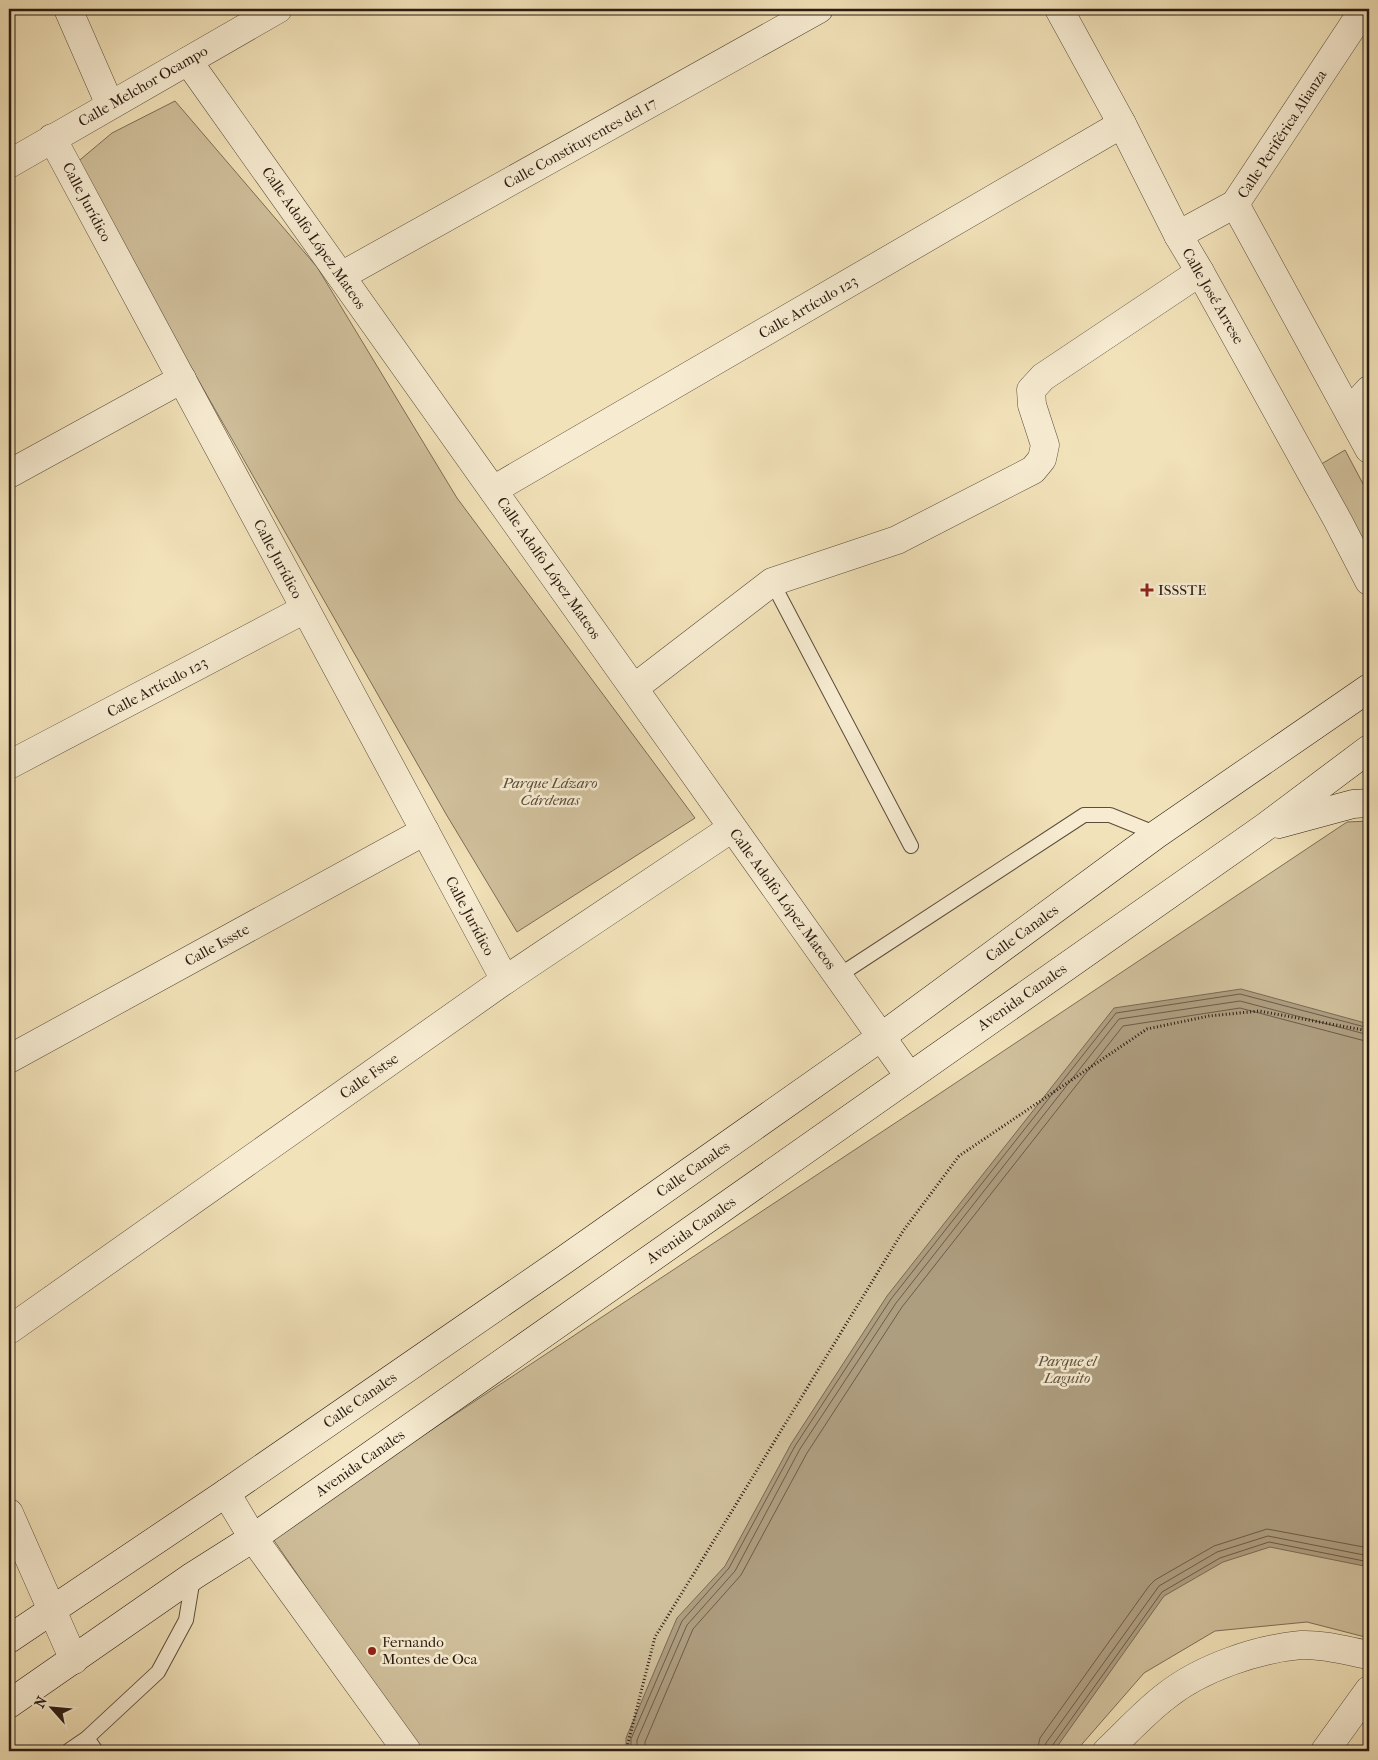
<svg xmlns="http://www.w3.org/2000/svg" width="1378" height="1760" font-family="'IM FELL French Canon',serif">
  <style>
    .park { fill: #d0c09c; stroke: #7c6e56 }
    .water { fill: #ae9e80; stroke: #796a54 }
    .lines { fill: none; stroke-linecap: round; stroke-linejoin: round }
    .shore { stroke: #6c5c48; stroke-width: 1 }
    .service-casing { stroke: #5b4d3b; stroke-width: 16 }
    .minor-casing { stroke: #5b4d3b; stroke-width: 29 }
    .tertiary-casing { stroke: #5b4d3b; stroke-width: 29 }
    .secondary-casing { stroke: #291b11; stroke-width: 29 }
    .path { stroke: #291b11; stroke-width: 3; stroke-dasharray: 1 2.5; stroke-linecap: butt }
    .service { stroke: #f7ecd2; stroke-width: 14 }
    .minor { stroke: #f7ecd2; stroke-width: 28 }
    .tertiary { stroke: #f7ecd2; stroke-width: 28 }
    .secondary { stroke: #f7ecd2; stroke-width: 28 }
    .poi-dot { fill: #8f2418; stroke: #f7ecd2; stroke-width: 2 }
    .labels { text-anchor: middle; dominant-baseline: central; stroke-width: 5; stroke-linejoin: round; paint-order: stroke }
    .street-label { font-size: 15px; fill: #291b11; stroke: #f7ecd2 }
    .poi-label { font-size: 15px; fill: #291b11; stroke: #f7ecd2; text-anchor: start }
    .park-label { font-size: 15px; font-style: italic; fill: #5b4d3b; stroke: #f7ecd2 }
  </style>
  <rect width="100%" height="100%" fill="#f2e2b9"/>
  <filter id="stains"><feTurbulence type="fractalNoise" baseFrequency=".004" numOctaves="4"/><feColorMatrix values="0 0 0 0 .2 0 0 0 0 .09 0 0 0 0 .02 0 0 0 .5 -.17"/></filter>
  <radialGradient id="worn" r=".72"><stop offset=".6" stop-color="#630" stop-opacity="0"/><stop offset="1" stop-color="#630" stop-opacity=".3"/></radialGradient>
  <g class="park">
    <polygon points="175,101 317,267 457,498 695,818 517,932 446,814 75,164 112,133"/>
    <polygon points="1345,450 1369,495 1369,555 1318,466"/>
    <polygon points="1369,821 1369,1638 1307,1622 1215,1631 1144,1673 1076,1751 424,1751 356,1660 271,1536 930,1100 1347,822"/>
  </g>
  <polygon class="water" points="1241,989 1369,1024 1369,1567 1270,1547 1223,1562 1164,1596 1054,1751 626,1751 626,1738 677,1618 725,1566 791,1444 887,1296 1114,1008"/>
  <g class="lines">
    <g class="shore">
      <polyline points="631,1751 631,1739 682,1621 729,1568 795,1446 891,1299 1116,1013 1240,994 1369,1028"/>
      <polyline points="637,1751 637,1740 687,1625 735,1571 800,1449 896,1303 1119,1019 1240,1001 1369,1035"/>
      <polyline points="645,1751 645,1742 693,1629 741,1575 807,1453 902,1307 1123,1026 1240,1008 1369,1042"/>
      <polyline points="1037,1751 1040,1738 1149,1586 1155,1580 1214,1546 1267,1529 1369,1548"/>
      <polyline points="1044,1751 1046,1743 1159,1586 1217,1552 1268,1536 1369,1556"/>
      <polyline points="1051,1751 1052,1746 1162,1592 1220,1558 1269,1542 1369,1562"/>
    </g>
    <defs>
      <g id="service">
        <polyline points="772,582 911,846"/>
        <polyline points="838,976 1084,815 1110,815 1157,834"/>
        <polyline points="87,1738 96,1751"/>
        <polyline points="68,1751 87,1738 158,1672 186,1620 193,1578"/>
      </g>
      <g id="minor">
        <polyline points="68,9 110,105"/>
        <polyline points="188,61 909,1076"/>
        <polyline points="52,138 505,980"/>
        <polyline points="9,164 278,9"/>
        <polyline points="1235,204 1369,449"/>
        <polyline points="1178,235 1235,204 1364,9"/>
        <polyline points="341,276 819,9"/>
        <polyline points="1350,411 1369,390"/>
        <polyline points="9,474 182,379"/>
        <polyline points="493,490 1122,124"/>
        <polyline points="634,688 772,582 897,540 1033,470 1042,459 1045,445 1032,405 1031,390 1043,377 1200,272"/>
        <polyline points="9,765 305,609"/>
        <polyline points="9,1059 425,831"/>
        <polyline points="9,1330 505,980 732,828"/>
        <polyline points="226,1493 253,1538 407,1751"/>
        <polyline points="9,1513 74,1660"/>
        <path d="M1107 1751C1126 1733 1145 1712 1166 1696 1201 1668 1257 1649 1301 1645 1324 1644 1347 1651 1369 1655"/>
        <polyline points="1325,1751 1369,1690"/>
      </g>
      <polyline id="tertiary" points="1059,9 1122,124 1178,235 1200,272 1338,521 1369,581"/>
      <g id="secondary">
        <polyline points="1279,824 1353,804 1369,803"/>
        <polyline points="9,1639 226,1493 564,1260 881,1037 1157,834 1369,688"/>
        <polyline points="9,1704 193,1576 253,1538 1265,827 1369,749"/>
      </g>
    </defs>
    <use href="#service" class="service-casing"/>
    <use href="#minor" class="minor-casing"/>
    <use href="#tertiary" class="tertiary-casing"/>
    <use href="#secondary" class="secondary-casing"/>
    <polyline class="path" points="626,1751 655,1637 903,1231 959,1156 1147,1029 1209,1016 1259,1011 1369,1031"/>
    <use href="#service" class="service"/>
    <use href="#minor" class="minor"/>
    <use href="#tertiary" class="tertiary"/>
    <use href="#secondary" class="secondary"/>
  </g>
  <g class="poi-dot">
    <path d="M1144.5 582.5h5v5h5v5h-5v5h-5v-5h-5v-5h5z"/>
    <circle cx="372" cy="1651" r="5"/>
  </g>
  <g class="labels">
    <g class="street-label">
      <text transform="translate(143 86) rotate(-30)">Calle Melchor Ocampo</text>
      <text transform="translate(1282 134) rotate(-57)">Calle Periférica Alianza</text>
      <text transform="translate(580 143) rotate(-29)">Calle Constituyentes del 17</text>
      <text transform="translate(87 202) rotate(62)">Calle Jurídico</text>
      <text transform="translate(314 238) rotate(55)">Calle Adolfo López Mateos</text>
      <text transform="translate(1213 296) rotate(60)">Calle José Arrese</text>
      <text transform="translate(808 307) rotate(-30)">Calle Artículo 123</text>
      <text transform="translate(278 559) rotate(62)">Calle Jurídico</text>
      <text transform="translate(549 568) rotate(55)">Calle Adolfo López Mateos</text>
      <text transform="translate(157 687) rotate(-28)">Calle Artículo 123</text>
      <text transform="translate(783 899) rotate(54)">Calle Adolfo López Mateos</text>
      <text transform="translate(470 916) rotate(62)">Calle Jurídico</text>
      <text transform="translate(1022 933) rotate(-36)">Calle Canales</text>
      <text transform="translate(217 945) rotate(-29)">Calle Issste</text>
      <text transform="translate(1022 997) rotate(-35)">Avenida Canales</text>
      <text transform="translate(369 1076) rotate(-35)">Calle Fstse</text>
      <text transform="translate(693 1169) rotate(-35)">Calle Canales</text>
      <text transform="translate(691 1230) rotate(-35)">Avenida Canales</text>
      <text transform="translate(360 1400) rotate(-35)">Calle Canales</text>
      <text transform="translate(360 1463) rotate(-35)">Avenida Canales</text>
    </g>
    <g class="poi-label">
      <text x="1158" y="590">ISSSTE</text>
      <text x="382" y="1642">Fernando<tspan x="382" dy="17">Montes de Oca</tspan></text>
    </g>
    <g class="park-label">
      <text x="550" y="783">Parque Lázaro<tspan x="550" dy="17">Cárdenas</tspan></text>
      <text x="1067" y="1361">Parque el<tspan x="1067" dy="17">Laguito</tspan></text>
    </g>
  </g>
  <rect width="1378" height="1760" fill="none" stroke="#f2e2b9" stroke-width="30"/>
  <rect x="10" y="10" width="1358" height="1740" fill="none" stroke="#291b11" stroke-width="2.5"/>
  <rect x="15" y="15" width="1348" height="1730" fill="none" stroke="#291b11"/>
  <g transform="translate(52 1708) rotate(297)" stroke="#f7ecd2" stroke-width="4" paint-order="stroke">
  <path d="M0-4L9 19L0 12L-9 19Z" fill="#291b11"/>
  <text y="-8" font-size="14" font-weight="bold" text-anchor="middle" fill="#291b11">N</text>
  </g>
  <rect width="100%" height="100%" filter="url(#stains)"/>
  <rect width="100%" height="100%" fill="url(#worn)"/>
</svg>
